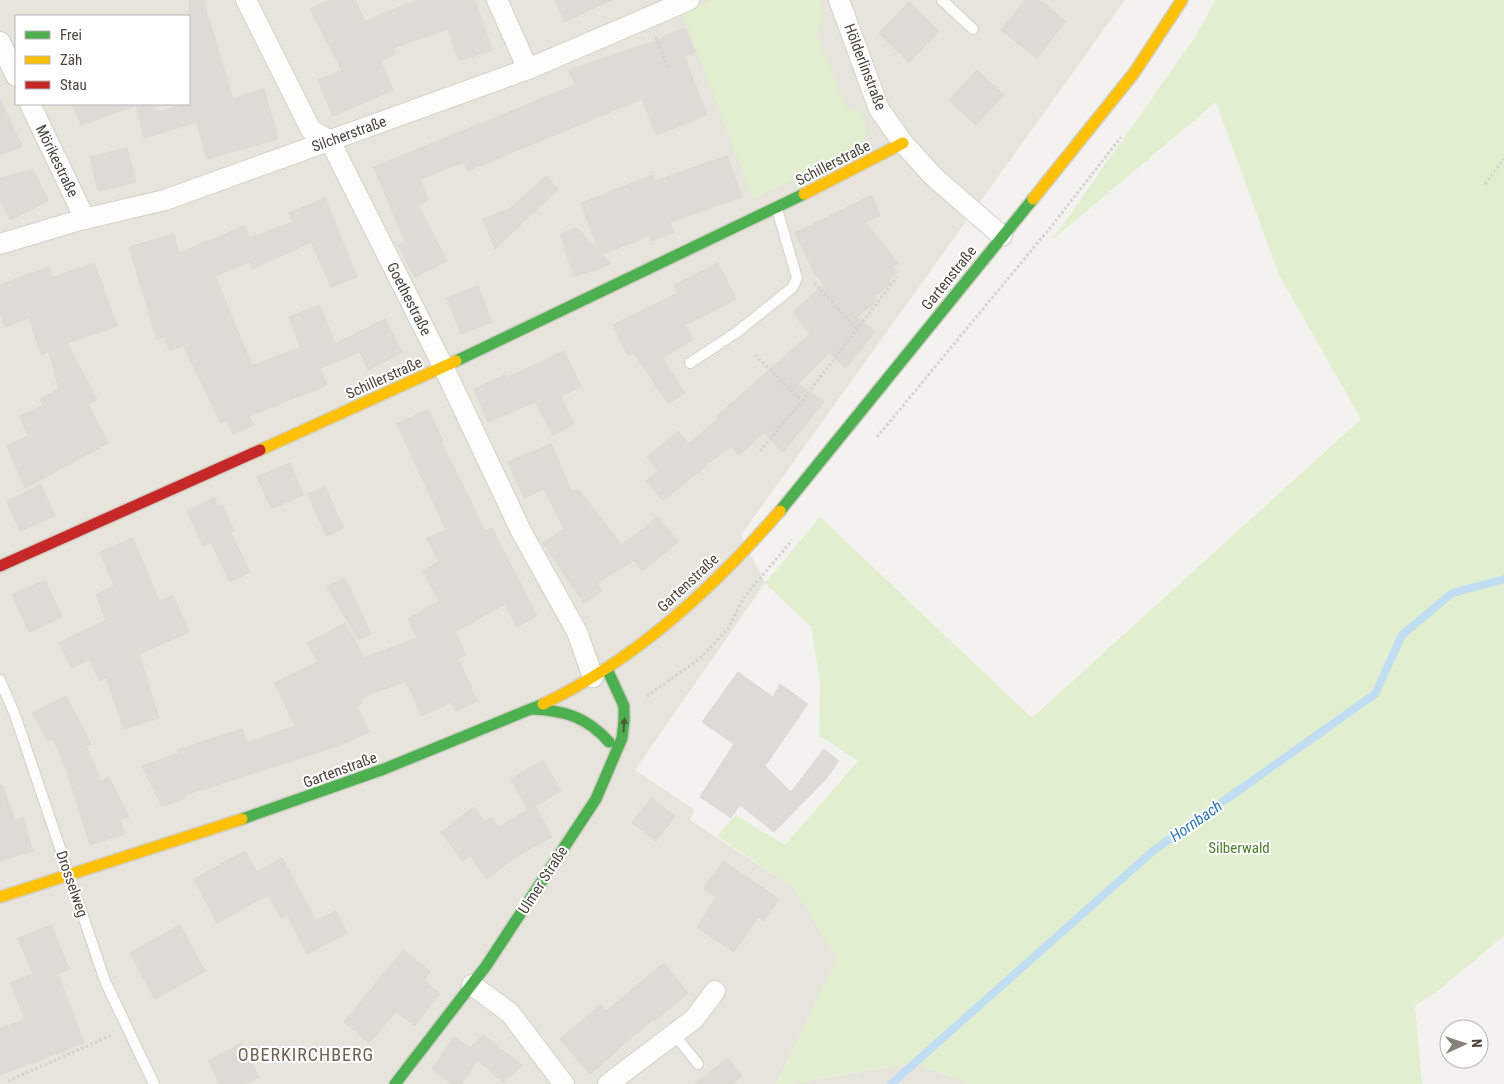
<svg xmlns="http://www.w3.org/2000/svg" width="1504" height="1084" font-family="'Roboto Condensed',sans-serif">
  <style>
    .residential { fill: #e7e4dc; fill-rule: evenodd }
    .green { fill: #e1eecf }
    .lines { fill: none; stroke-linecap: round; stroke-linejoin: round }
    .stream { stroke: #c0ddf1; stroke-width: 8 }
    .building { fill: #dedbd6; stroke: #dcd9d4 }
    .lane-casing { stroke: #d2d0cb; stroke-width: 12 }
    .street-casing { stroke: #d2d0cb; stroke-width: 22 }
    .fast-casing { stroke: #d3cfc5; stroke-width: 14 }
    .slow-casing { stroke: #d3cfc5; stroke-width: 14 }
    .jam-casing { stroke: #d3cfc5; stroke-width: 14 }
    .path { stroke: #d3d2cc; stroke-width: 3; stroke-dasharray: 2.5 2.5; stroke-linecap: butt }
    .lane { stroke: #fdfdfc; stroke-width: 10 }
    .street { stroke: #fdfdfc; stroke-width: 20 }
    .fast { stroke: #4caf50; stroke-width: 11 }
    .slow { stroke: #ffc107; stroke-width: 11 }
    .jam { stroke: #c62828; stroke-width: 11 }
    .oneway { fill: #4b593e }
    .labels { text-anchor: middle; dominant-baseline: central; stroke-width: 4; stroke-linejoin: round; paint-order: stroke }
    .street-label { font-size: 15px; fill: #4b4439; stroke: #fff }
    .park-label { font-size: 15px; fill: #4a7f2a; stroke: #fff }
    .water-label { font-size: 16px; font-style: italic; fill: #2e7ab2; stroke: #fff }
    .quarter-label { font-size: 18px; letter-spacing: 1px; fill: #6e6250; stroke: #fff }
  </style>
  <rect width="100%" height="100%" fill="#f4f2ee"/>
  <g class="residential">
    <path d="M0 0H1125L741 535 765 583 635 770 695 810 690 820 793 887 837 958 776 1084H0ZM16 16H189V104H16Z"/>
    <polygon points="914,1063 970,1084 789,1084"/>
  </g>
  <g class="green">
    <path d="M713 0H819L825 17 816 32 846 107 861 112C867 126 869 138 857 149L753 199 682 12Z"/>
    <polygon points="1216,0 1504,0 1504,936 1440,989 1415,1006 1422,1084 970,1084 914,1063 789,1084 776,1084 837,958 793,887 717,836 736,815 785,845 858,761 819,735 820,681 811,627 765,583 820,517 1032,718 1361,419 1279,275 1216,102 1052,240 1195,37"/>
  </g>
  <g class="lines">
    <polyline class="stream" points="891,1084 1153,851 1375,694 1402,635 1452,593 1504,579"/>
  </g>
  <g class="building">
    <polygon points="189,0 203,0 233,99 264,89 278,139 207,159 197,122 144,138 136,104 154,104 157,112 189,104"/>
    <polygon points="328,0 355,0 365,21 417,0 475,0 492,50 459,61 448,29 393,48 396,53 381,62 393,90 333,116 318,80 342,70 310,9"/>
    <polygon points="555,0 611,0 565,22"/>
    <polygon points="1025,0 1039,0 1066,21 1037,58 1001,30"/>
    <polygon points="909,2 939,31 909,62 879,33"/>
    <polygon points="685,28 695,52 684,56 707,115 656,135 642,99 467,171 464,162 420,179 428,200 418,204 447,261 415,277 398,245 405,242 374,167 575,85 569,70 664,38 663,36"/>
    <polygon points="977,70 1004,95 976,125 949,100"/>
    <polygon points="0,98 22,147 0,155"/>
    <polygon points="73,104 134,104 134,106 81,125"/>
    <polygon points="127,148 136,182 98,191 90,157"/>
    <polygon points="727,156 742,197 670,222 674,232 651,241 649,236 602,254 611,264 574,277 560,234 577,228 599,251 581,203 653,175 655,181"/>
    <polygon points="33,170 48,201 10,220 0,200 0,178"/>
    <polygon points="546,176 558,189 495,249 483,219 511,208"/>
    <polygon points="872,195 880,216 865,222 898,263 893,267 897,272 888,280 891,283 874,297 877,300 857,317 875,332 846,368 829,353 798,384 824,402 783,452 764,433 739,455 730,446 663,501 646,481 658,471 647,457 678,431 689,444 719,418 717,416 810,334 793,312 824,284 814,272 795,233"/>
    <polygon points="325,198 357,277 331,287 311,242 253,269 250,262 215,276 252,366 300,347 289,317 320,305 335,344 385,319 402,353 368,370 360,352 320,368 327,385 249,416 253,425 233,434 227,420 221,423 183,345 170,351 164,336 157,340 129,247 174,234 179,253 245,226 249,238 293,222 289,213"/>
    <polygon points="94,263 117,326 67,343 97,400 88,404 108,443 25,488 7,446 28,436 20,416 43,406 40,399 59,389 49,351 41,355 29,318 5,327 0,312 0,285 49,267 52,277"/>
    <polygon points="718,263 736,299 685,325 693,339 662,358 685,393 668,404 634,353 628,356 613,325 678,293 674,285"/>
    <polygon points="478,286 492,322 461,334 447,298"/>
    <polygon points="564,351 581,387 560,396 574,424 553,435 535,402 488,422 474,389 505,375 506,378"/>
    <polygon points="428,409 443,441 441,442 485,531 492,528 537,616 517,627 505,604 455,632 466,655 458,658 477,701 455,711 451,702 422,716 406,681 361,698 363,703 357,706 369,732 338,746 185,795 186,798 162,806 142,766 179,753 177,750 242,729 246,743 295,726 275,683 318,662 307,643 345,623 364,658 417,638 408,619 439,601 423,571 439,562 427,538 446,530 397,424"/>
    <polygon points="551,444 572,492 578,489 622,545 658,517 678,542 642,571 634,560 597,583 602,591 584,603 543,543 564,529 544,489 524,498 508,462"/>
    <polygon points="290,463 303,495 271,509 257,477"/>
    <polygon points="41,485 55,516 20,531 7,501"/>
    <polygon points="325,486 343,528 326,536 308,494"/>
    <polygon points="214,498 218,507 222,505 234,531 231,533 250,572 230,582 211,542 203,546 187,510"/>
    <polygon points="133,538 159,601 173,595 189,632 139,654 159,718 124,729 106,677 100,681 89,659 72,668 59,643 106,620 96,595 114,586 100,552"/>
    <polygon points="345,578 371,634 359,640 327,587"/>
    <polygon points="45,580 62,617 29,632 12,595"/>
    <polygon points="738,672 773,697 780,684 808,704 765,766 791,792 824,749 839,761 826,779 774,832 740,805 731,818 700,797 734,744 702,722"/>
    <polygon points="66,696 91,744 86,746 101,781 109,778 129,817 120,820 124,834 90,845 67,771 53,738 47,741 33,713"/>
    <polygon points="543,760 561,791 528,810 511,779"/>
    <polygon points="2,785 15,820 23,818 33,851 0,861 0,786"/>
    <polygon points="651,798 675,816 656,841 632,823"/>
    <polygon points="535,806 552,837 518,855 487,879 470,856 462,861 441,832 474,807 485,822 491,818 498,827"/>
    <polygon points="245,851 257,872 282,858 316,921 336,911 347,933 307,954 287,914 281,918 268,895 217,923 194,879"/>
    <polygon points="723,861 779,899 764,921 758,917 734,952 697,927 716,897 704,889"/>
    <polygon points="51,925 69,969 58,974 84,1043 0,1075 0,1029 25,1019 11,983 33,974 18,938"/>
    <polygon points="180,925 205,971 155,999 130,953"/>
    <polygon points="403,950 430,972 424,980 440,994 414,1026 396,1011 369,1043 344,1022"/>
    <polygon points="664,963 688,993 655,1021 653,1019 590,1074 560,1039 601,1004 606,1011"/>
    <polygon points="483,1035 522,1065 503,1083 478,1060 461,1084 452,1084 432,1069 454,1037 470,1048"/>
    <polygon points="241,1043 259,1077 245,1084 220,1084 208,1061"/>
    <polygon points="728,1058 742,1076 732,1084 695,1084"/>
  </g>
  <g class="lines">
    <defs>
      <g id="lane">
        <polyline points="942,0 973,29"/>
        <polyline points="690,363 737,332 792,288 797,278 777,209"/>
        <polyline points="0,680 15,715 105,981 154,1084"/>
        <polyline points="674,1034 698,1064"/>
      </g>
      <g id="street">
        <polyline points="246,0 311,130 330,141 444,368 521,531 577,632 593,677"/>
        <polyline points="497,0 528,69"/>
        <polyline points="839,0 879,109 903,143 935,178 1002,236"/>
        <polyline points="0,42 16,76"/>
        <polyline points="30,104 85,219"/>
        <polyline points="0,244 80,220 165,200 528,69 689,0"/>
        <polyline points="472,985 510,1013 564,1084"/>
        <polyline points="608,1084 694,1019 715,991"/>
      </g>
      <g id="fast">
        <polyline points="456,361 804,194"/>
        <polyline points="780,511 1033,199"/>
        <path d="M531 709C564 710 587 717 609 742"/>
        <polyline points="242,819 384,769 543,704"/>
        <polyline points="395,1084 486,966 596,799 622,738 624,721 624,706 607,669"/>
      </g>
      <g id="slow">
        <polyline points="804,194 903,143"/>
        <polyline points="1033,199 1134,73 1182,0"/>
        <polyline points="260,450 456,361"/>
        <path d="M543 704C637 659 712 589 780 511"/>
        <polyline points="0,897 242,819"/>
      </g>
      <polyline id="jam" points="0,566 260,450"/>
    </defs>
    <use href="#lane" class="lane-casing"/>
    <use href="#street" class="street-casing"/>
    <use href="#fast" class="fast-casing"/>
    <use href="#slow" class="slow-casing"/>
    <use href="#jam" class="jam-casing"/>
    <g class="path">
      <polyline points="656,37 668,68"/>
      <polyline points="1485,184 1504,159"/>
      <polyline points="814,283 857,329"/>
      <polyline points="755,355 802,401"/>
      <polyline points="877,437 1054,223 1121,137"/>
      <polyline points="760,451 802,401 897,277"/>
      <polyline points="647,696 699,659 728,629 742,600 792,540"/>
      <polyline points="8,1081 112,1035"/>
    </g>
    <use href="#lane" class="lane"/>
    <use href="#street" class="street"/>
    <use href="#fast" class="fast"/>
    <use href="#slow" class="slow"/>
    <use href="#jam" class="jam"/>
  </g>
  <defs><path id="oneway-solid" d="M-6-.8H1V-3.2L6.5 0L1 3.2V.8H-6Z" transform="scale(1.25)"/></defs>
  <use class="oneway" href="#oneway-solid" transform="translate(624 725) rotate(-86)"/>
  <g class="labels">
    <g class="street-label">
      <text transform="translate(865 67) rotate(69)">Hölderlinstraße</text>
      <text transform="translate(349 134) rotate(-20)">Silcherstraße</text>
      <text transform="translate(57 161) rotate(64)">Mörikestraße</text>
      <text transform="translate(833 163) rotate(-27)">Schillerstraße</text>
      <text transform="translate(949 278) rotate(-51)">Gartenstraße</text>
      <text transform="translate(409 299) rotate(63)">Goethestraße</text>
      <text transform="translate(384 378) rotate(-24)">Schillerstraße</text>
      <text transform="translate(688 583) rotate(-43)">Gartenstraße</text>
      <text transform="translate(340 770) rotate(-20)">Gartenstraße</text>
      <text transform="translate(543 880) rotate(-57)">Ulmer Straße</text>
      <text transform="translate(72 884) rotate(71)">Drosselweg</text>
    </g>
    <g class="park-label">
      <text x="1239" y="848">Silberwald</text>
    </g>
    <g class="water-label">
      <text transform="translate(1196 821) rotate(-35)">Hornbach</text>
    </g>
    <g class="quarter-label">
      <text x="306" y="1054">OBERKIRCHBERG</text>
    </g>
  </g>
  <rect x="15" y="15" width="175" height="90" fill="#ffffff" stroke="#b7b4b0"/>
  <rect x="25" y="31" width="25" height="8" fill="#4caf50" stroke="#b7b4b0"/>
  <text x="60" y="40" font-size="15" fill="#4b4439">Frei</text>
  <rect x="25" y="56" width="25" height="8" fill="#ffc107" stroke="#b7b4b0"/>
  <text x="60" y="65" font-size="15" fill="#4b4439">Zäh</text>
  <rect x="25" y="81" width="25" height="8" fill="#c62828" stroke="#b7b4b0"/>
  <text x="60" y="90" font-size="15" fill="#4b4439">Stau</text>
  <g transform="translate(1464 1044) rotate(87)"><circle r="24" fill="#ffffff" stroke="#b7b4b0"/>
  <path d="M0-4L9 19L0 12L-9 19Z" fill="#868178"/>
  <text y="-8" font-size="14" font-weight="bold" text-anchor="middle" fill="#4b4439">N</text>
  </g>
</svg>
